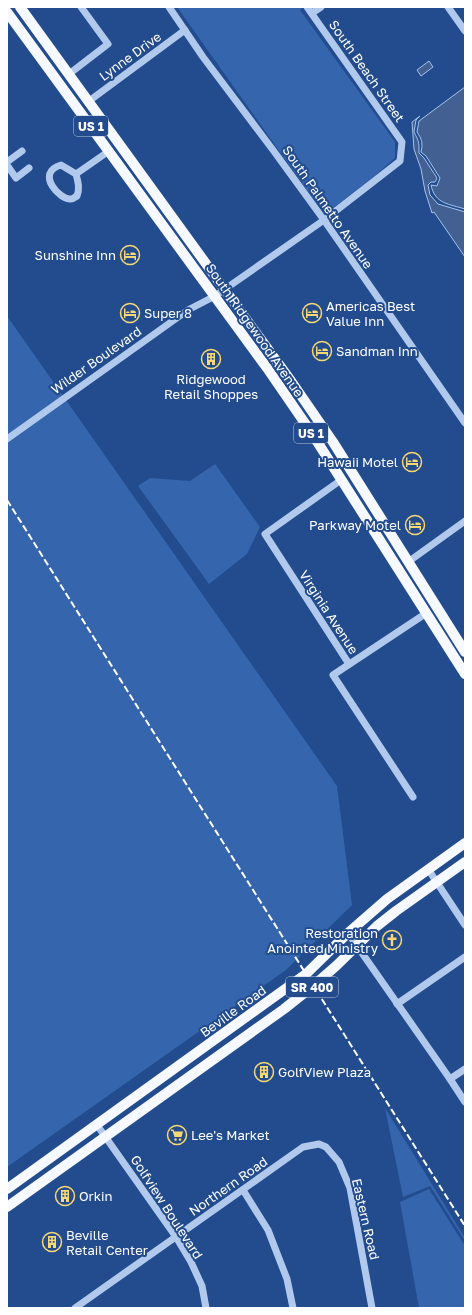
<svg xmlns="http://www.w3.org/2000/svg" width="472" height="1315" font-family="'Golos Text',sans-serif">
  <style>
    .green { fill: #3565ac }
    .water { fill: #426091; stroke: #a5c3ed }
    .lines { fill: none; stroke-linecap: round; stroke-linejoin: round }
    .minor { stroke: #b1c9ec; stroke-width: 7 }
    .major { stroke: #f6f9ff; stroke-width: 10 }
    .rail { stroke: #fff; stroke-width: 2; stroke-dasharray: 7 3; stroke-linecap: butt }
    .labels { text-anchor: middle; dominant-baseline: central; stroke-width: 4; stroke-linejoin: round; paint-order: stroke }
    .shield { fill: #224c8e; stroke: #bdc9dd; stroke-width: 1 }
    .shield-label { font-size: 12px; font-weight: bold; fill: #fff }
    .street-label { font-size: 13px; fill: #fff; stroke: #224c8e }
    .poi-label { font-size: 13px; fill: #fff; stroke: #224c8e; text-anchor: start }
  </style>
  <rect width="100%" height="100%" fill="#224c8e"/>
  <g class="green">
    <polygon points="177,7 303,7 300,10 395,142 395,158 378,173 327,213 314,200"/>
    <polygon points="7,316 337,786 352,905 286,970 7,1167"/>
    <polygon points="215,464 260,527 247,554 209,584 138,486 150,478 190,481"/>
    <polygon points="385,1108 465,1238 465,1241 430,1186 403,1197"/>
    <polygon points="429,1189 465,1246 465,1308 419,1308 400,1202"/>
  </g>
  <g class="water">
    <polygon points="429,61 433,67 421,76 417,70"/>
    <path d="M465 87V209C449 204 435 204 431 185L437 186 440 178 426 156 421 152C423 144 422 139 417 132L419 121Z"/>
    <path d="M420 116 416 120 414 132C419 142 419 141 419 153L424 158 437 178 435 182H431L428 185 430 195 438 204 465 212V257L434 212 432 213 425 191 421 169 414 149 412 122Z"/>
  </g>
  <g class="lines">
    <g class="minor">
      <polyline points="169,7 203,57 273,150 324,220 465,423"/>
      <polyline points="448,7 465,31"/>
      <polyline points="312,13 321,7"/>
      <polyline points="69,74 108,44 81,7"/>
      <polyline points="89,101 185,30"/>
      <polyline points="7,162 22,151"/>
      <polyline points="7,165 16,178 29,168"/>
      <path d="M76 174C78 182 80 188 77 196 75 197 73 199 71 199 61 201 34 173 61 165L76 174 109 151"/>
      <polyline points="7,439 188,310 215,296 324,220 400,161 402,142 307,7"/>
      <polyline points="341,480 265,534 349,664"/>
      <polyline points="408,562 465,521"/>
      <polyline points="413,797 333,675 425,614"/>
      <polyline points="428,869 465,925"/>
      <polyline points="348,933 450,1079 465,1102"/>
      <polyline points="397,1004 465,957"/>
      <polyline points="450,1079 465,1069"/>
      <polyline points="97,1125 176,1237 191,1262 202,1286 206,1308"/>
      <polyline points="243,1190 268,1230 287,1279 293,1308"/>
      <polyline points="75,1308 303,1147 319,1144 326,1147 339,1162 350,1188 372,1308"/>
    </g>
    <g class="major">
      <polyline points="20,7 291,381 333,442 465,652"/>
      <polyline points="7,12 267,368 311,432 465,674"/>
      <polyline points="7,1189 306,974 348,933 387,899 465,843"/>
      <polyline points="7,1207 284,1009 313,986 336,966 377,926 396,911 465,862"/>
    </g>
    <polyline class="rail" points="7,500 465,1226"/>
  </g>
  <defs>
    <symbol id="hotel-ring" viewBox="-11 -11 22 22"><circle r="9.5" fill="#224c8e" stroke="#f8d873" stroke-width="1.5"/><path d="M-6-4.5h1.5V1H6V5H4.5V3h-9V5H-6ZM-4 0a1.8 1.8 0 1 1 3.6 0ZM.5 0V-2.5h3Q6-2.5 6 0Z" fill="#f8d873"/></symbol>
    <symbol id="building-ring" viewBox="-11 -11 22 22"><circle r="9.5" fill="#224c8e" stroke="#f8d873" stroke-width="1.5"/><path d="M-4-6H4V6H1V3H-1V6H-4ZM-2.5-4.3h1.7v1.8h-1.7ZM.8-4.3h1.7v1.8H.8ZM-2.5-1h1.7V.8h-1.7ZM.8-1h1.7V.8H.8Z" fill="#f8d873"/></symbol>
    <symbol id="church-ring" viewBox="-11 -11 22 22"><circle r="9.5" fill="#224c8e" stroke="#f8d873" stroke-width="1.5"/><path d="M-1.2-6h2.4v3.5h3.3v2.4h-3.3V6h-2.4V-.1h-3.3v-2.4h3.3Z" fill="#f8d873"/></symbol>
    <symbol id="supermarket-ring" viewBox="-11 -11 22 22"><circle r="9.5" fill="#224c8e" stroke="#f8d873" stroke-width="1.5"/><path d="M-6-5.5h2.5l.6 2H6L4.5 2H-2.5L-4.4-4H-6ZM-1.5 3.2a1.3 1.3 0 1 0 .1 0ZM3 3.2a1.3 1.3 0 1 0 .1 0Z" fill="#f8d873"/></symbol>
  </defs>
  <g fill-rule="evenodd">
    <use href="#hotel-ring" x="119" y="244" width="22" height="22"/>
    <use href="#hotel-ring" x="119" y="302" width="22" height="22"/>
    <use href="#hotel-ring" x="301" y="302" width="22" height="22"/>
    <use href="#hotel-ring" x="311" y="340" width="22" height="22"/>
    <use href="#building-ring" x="200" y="348" width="22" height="22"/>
    <use href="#hotel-ring" x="401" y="451" width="22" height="22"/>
    <use href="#hotel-ring" x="404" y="514" width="22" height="22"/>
    <use href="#church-ring" x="381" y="929" width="22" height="22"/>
    <use href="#building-ring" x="253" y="1061" width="22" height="22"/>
    <use href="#supermarket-ring" x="166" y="1124" width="22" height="22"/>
    <use href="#building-ring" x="54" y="1185" width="22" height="22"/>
    <use href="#building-ring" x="41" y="1231" width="22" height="22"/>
  </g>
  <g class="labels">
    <g class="shield">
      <rect x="74" y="116" width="34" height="20" rx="3"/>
      <rect x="294" y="423" width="34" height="20" rx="3"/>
      <rect x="286" y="977" width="52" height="20" rx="3"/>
    </g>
    <g class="shield-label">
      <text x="91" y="126">US 1</text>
      <text x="311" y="433">US 1</text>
      <text x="312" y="987">SR 400</text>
    </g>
    <g class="street-label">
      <text transform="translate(130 56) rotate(-36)">Lynne Drive</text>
      <text transform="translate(367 71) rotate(55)">South Beach Street</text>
      <text transform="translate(328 207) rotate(55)">South Palmetto Avenue</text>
      <text transform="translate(255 330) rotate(55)">South Ridgewood Avenue</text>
      <text transform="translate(96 360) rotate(-35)">Wilder Boulevard</text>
      <text transform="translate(329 612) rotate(57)">Virginia Avenue</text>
      <text transform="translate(233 1011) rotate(-36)">Beville Road</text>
      <text transform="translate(228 1186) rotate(-35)">Northern Road</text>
      <text transform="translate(167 1207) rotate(57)">Golfview Boulevard</text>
      <text transform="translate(366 1219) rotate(77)">Eastern Road</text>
    </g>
    <g class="poi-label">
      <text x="116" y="255" text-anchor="end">Sunshine Inn</text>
      <text x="326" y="306">Americas Best<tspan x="326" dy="15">Value Inn</tspan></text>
      <text x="144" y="313">Super 8</text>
      <text x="336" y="351">Sandman Inn</text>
      <text x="211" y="379" text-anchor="middle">Ridgewood<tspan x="211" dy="15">Retail Shoppes</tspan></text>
      <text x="398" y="462" text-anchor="end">Hawaii Motel</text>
      <text x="401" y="525" text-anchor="end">Parkway Motel</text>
      <text x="378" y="933" text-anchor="end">Restoration<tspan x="378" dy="15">Anointed Ministry</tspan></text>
      <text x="278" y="1072">GolfView Plaza</text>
      <text x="191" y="1135">Lee's Market</text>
      <text x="79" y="1196">Orkin</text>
      <text x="66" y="1235">Beville<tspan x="66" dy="15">Retail Center</tspan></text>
    </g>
  </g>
  <rect width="472" height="1315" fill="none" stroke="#ffffff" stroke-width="16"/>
</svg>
